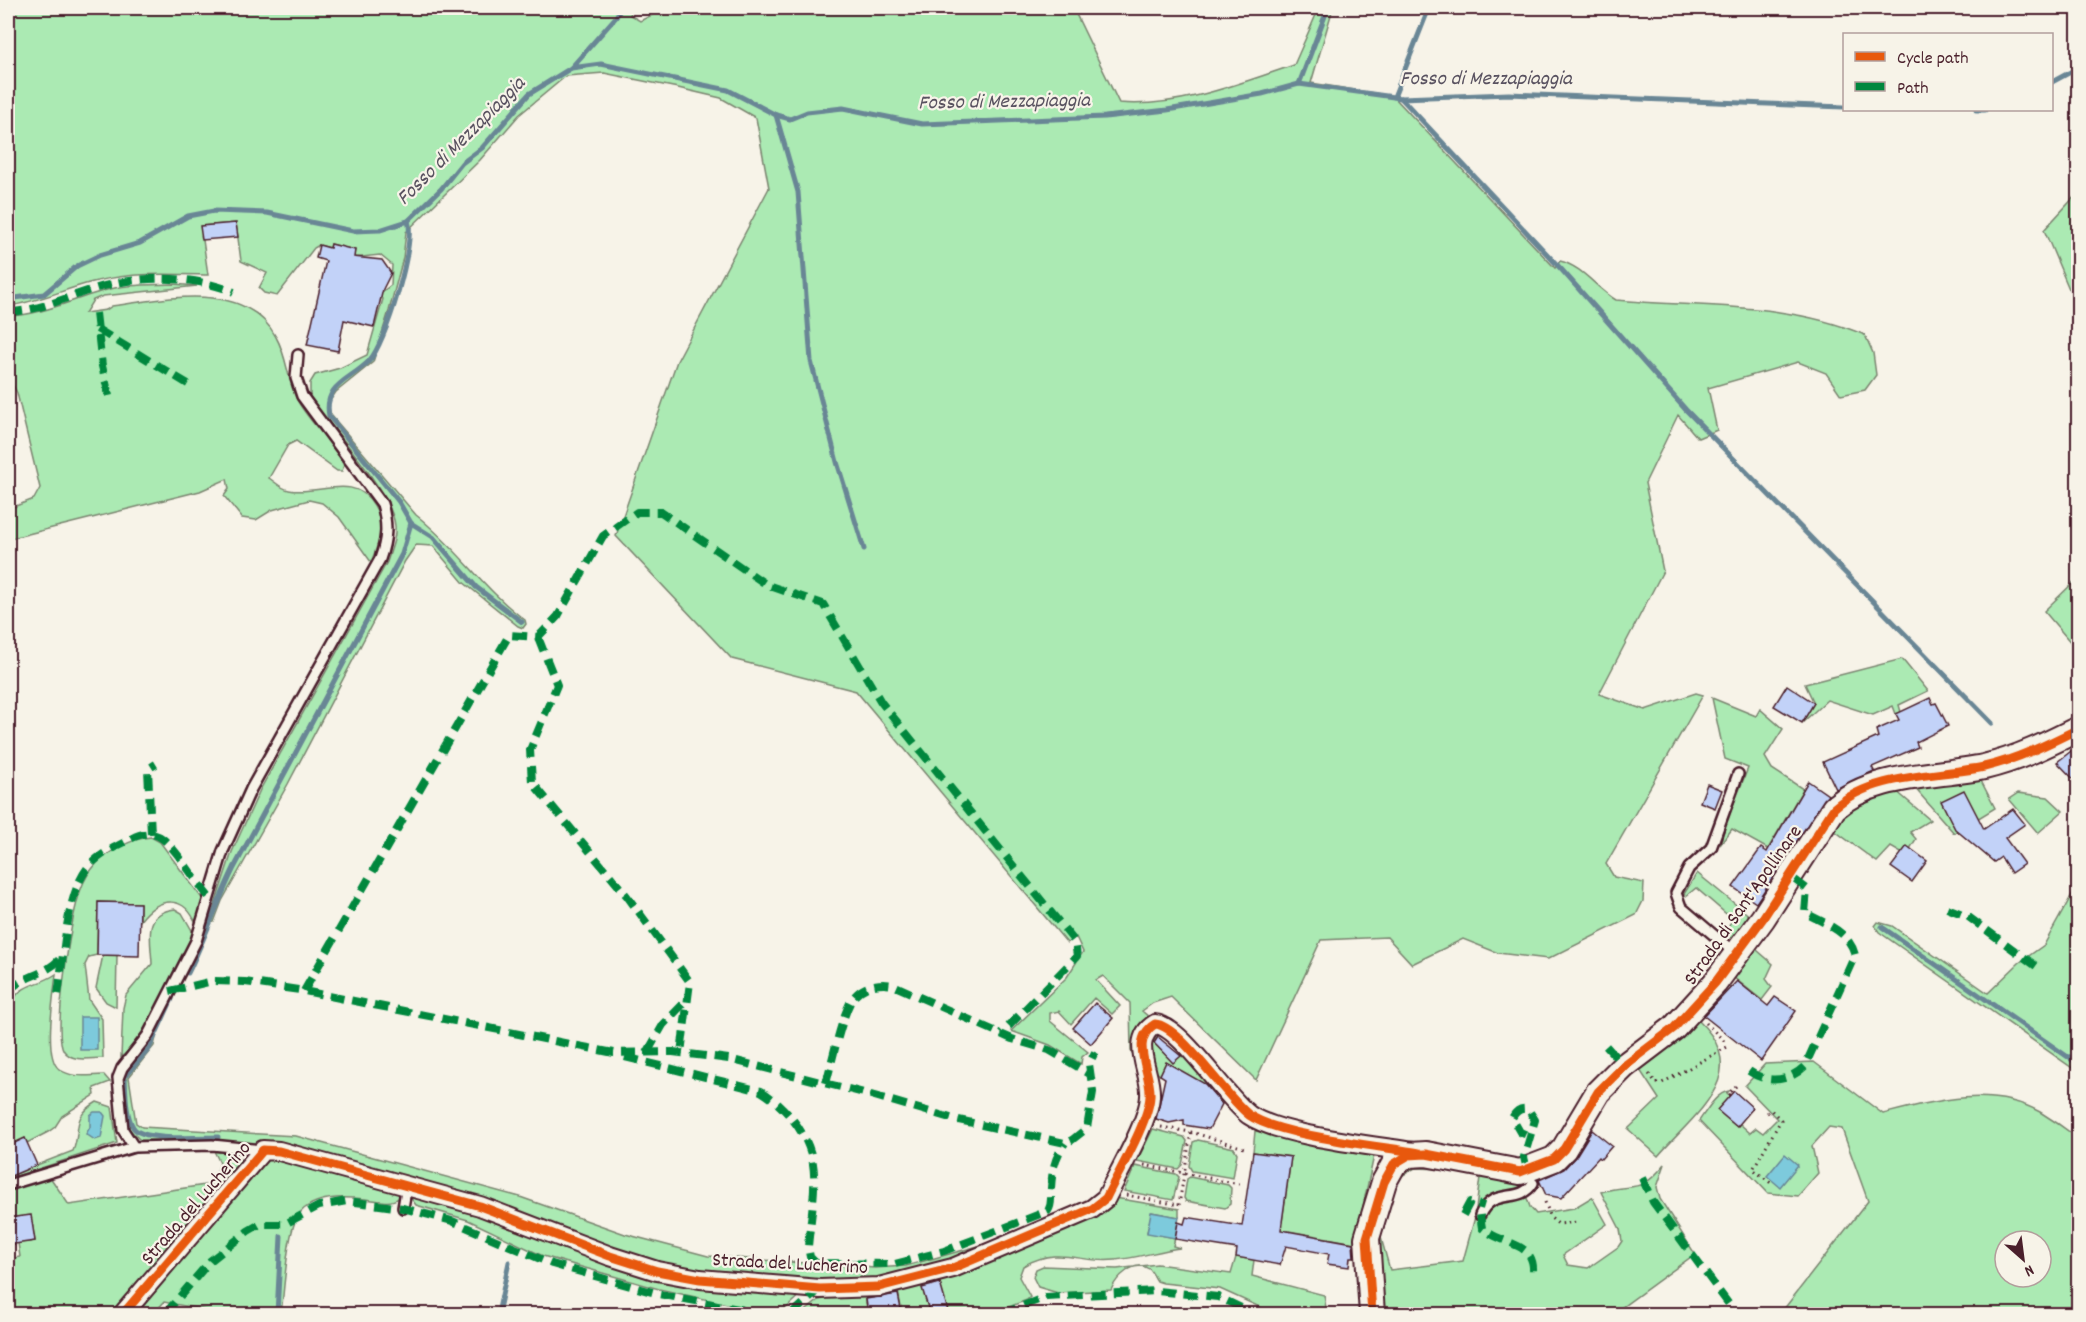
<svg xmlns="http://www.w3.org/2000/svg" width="2086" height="1322" font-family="Dekko,sans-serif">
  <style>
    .green { fill: #abeab3; stroke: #7a846f; stroke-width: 1.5; fill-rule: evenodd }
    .water { fill: #7dcadc; stroke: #698695; stroke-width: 1.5 }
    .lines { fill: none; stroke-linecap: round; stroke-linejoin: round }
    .stream { stroke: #698695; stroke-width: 5 }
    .building { fill: #c2d2f8; stroke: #4a1f2b; stroke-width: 1.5 }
    .service-casing { stroke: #4a1f2b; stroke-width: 14 }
    .minor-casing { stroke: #4a1f2b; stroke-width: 22 }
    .tertiary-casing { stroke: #4a1f2b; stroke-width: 28 }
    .path { stroke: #4a1f2b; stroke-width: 3; stroke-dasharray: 1.5 4.5; stroke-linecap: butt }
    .service { stroke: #f7f3e8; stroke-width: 9 }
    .minor { stroke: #f7f3e8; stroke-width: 18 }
    .tertiary { stroke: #f7f3e8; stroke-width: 24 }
    .quiet { stroke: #00873e; stroke-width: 8; stroke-dasharray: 15 8; stroke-linecap: butt }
    .cycleway-casing { stroke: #f7f3e8; stroke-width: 13 }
    .cycleway { stroke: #e8590c; stroke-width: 9 }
    .labels { text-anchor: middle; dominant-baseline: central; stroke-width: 4.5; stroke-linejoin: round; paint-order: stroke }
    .street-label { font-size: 20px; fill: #4a1f2b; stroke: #f7f3e8 }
    .water-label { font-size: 21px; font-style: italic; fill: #595260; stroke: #f7f3e8 }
  </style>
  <rect width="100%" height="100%" fill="#f7f3e8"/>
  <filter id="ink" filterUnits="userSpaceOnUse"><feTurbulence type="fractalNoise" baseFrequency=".0167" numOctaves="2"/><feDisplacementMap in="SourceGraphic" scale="12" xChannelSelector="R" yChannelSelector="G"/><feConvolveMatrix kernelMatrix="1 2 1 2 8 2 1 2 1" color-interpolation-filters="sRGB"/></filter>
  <g filter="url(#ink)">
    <g class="green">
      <path d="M8 8H633L630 15 640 21 666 8H1073L1119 103C1178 108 1238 84 1294 65L1319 8H1333L1311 83 1393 96 1555 268 1560 261C1582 266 1597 289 1616 300 1700 308 1786 301 1865 335L1873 353 1876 375 1865 390 1841 395 1826 373 1798 362 1708 388 1717 430 1698 438 1678 415 1645 483 1663 571 1599 694 1645 710 1696 693 1703 695 1606 864 1614 877 1644 883 1643 901 1636 915 1548 959 1498 953 1463 939 1412 964 1387 937 1321 940 1256 1080 1171 997 1153 1003 1142 1011 1150 1018C1132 1024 1135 1042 1135 1058L1131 1051 1130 1003 1103 976 1096 980 1120 1006 1112 1014 1094 998 1071 1024 1059 1011 1050 1013V1021L1088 1052 1082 1057 1081 1064 1050 1045 1011 1031 1067 977 1083 952 1076 937 1067 943 856 691 732 659 616 536 677 361 769 188 756 118 721 98 678 88 604 73 566 76 519 115 480 160 406 232 403 258 389 311 373 362 336 392 328 404 331 415 416 515C456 546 484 590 525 620L526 624 523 628 518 626 463 582 433 546 416 545 405 561 288 784 222 901 214 922 209 923 232 852 260 790 387 562C391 549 396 539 395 526 393 494 331 426 310 399V383L315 375 340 368 367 355 383 299 380 298 382 292 391 285 392 265 380 255 353 258 355 250 331 244 330 248 319 245 314 248 277 296 264 293 259 288 267 273 241 261 236 223 201 226 208 275C171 274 133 272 97 281 66 288 39 302 8 306Z"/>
      <polygon points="2078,193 2078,310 2044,230"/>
      <path d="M173 284 197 286 103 296 93 300 85 313 106 310 112 306C165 299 245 279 276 337 287 356 287 378 296 398 308 422 332 440 344 465L342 471H337L296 441 288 445 269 478C275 482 282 489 289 490 319 496 354 472 374 505 386 524 379 543 371 562L339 517 322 503 309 500 272 510 256 520 242 518 224 496 229 489 227 479 200 491 8 539V509L34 499 40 488 17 393 8 375V316C42 315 71 300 103 291 126 284 150 285 173 284Z"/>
      <polygon points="2078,578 2078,651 2044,611"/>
      <polygon points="1902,659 1928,691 1899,705 1901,712 1896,714 1893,706 1873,715 1827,700 1802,723 1814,703 1805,684"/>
      <polygon points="1712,698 1756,716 1760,709 1783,729 1765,757 1772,769 1803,789 1768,849 1732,829 1720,845 1726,823 1748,768 1725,759"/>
      <polygon points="1978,775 1995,808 1954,833 1913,786"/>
      <polygon points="1895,790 1930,820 1910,832 1916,839 1910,849 1901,853 1891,847 1877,862 1831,828 1847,808"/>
      <polygon points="2018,793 2048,797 2063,811 2038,833 2009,799"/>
      <path d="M151 837 160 842 204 901 197 926C185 894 159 896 140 921V903L98 902 97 955 89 957 85 965 89 1000 102 1019 103 1058C90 1058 73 1063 64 1051 52 1035 71 925 77 902 80 890 84 878 92 869 104 853 132 838 151 837Z"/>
      <polygon points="1697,873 1751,917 1731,938 1724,936 1732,919 1696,888 1686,896 1684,894"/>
      <polygon points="2078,884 2078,1072 1879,932 1875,926 1878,922 1892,926 1988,993 2019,963 2044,945"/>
      <path d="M175 909 182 913 194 934C184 959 141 1044 121 1057L123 1008 126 995 152 964C151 938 142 913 175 909Z"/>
      <polygon points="1750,944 1773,964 1766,979 1772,987 1762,1000 1733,977"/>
      <polygon points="103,955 117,955 116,1007 106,1002 96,988"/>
      <path d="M56 974C54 994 43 1057 59 1069 72 1079 89 1075 104 1075L110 1082 94 1088 95 1095 62 1116 55 1127 48 1132 27 1143 25 1138 8 1146 9 1008C20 981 36 988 56 974Z"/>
      <path d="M1698 1020C1755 1074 1695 1113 1658 1156L1628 1129 1659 1099 1640 1070 1626 1078Z"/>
      <polygon points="160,1021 154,1046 129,1077 136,1123 142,1127 296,1136 520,1197 625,1234 708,1256 875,1268 906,1266 1018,1235 914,1275 822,1286 676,1272 266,1145 219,1140 140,1140 128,1128 122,1077 148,1044"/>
      <polygon points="1162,1032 1153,1042 1173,1062 1184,1052 1226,1096 1165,1064 1160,1075 1154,1070 1150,1043 1152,1038"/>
      <path d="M1814 1062 1883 1114C1934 1101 1991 1085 2040 1112 2053 1120 2066 1129 2078 1138V1314H1780L1868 1201 1842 1129 1829 1127 1812 1146 1818 1173 1798 1196 1768 1193 1699 1121C1707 1110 1716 1093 1729 1091L1727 1093 1730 1096 1718 1111 1737 1127 1740 1124 1750 1133 1756 1128 1763 1133 1777 1119 1745 1086 1765 1064ZM2005 1241H2041V1277H2005Z"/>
      <path d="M97 1102 112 1107 117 1143 8 1179V1170L11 1175 73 1151C82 1129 70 1118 97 1102Z"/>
      <polygon points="1153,1129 1184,1137 1187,1141 1182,1165 1178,1169 1137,1161"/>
      <polygon points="1255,1131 1375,1151 1355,1243 1289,1231 1241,1232 1244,1217 1282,1222 1291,1157 1253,1152"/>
      <polygon points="1198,1140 1234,1148 1237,1153 1233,1178 1192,1171 1189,1166 1193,1142"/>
      <polygon points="214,1151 236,1154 243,1164 116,1314 8,1314 8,1259 20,1257 18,1243 35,1241 31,1215 8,1218 8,1190 50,1177 69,1205 212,1184 220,1163"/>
      <path d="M282 1158 401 1193 400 1197C390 1205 376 1200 365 1199 344 1197 314 1195 299 1214 287 1230 284 1292 281 1314H226L164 1302 153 1314H132L258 1163 269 1159Z"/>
      <path d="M1417 1164 1445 1165 1521 1181 1530 1207 1536 1214 1574 1208 1592 1197 1607 1224 1563 1255 1568 1265 1588 1268 1618 1247 1622 1241 1620 1229 1601 1192C1634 1182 1639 1196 1665 1164L1657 1187 1660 1199 1695 1254 1617 1311V1314H1382L1373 1252 1376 1233 1394 1176 1403 1169ZM1415 1168 1444 1169 1480 1177 1475 1217 1463 1261 1390 1270 1380 1234 1398 1178Z"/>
      <polygon points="1135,1166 1176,1174 1179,1177 1173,1200 1124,1191"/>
      <polygon points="1190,1177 1228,1185 1231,1188 1230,1204 1225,1208 1186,1201 1184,1198 1187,1179"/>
      <polygon points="418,1192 559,1242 804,1292 781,1313 741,1307 659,1289 543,1256 468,1220 416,1205 410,1197"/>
      <path d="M1115 1198 1179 1209V1217L1152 1212 1147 1232 1175 1238 1173 1246 1180 1248C1158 1251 1137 1258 1115 1260 1079 1264 1061 1245 1023 1266L1019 1277 1030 1297 1027 1300 990 1314H937L948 1311 938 1279 984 1263 1110 1207Z"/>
      <path d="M1236 1257 1254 1260 1252 1276 1324 1295 1326 1308 1331 1314H1275L1220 1289 1163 1283 1157 1281C1154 1277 1152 1271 1149 1269 1134 1259 1116 1278 1111 1290L1058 1293 1038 1287 1033 1277 1036 1269 1043 1266 1117 1269 1157 1264 1231 1274Z"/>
      <polygon points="921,1284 930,1314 902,1314 898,1291"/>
      <polygon points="839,1296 865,1297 868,1314 802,1314 819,1300"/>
    </g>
    <g class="water">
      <rect x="80" y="1017" width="17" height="33"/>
      <polygon points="94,1112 102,1112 105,1116 101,1138 95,1140 86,1134 90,1127 90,1115"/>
      <polygon points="1785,1154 1798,1165 1780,1187 1767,1176"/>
      <polygon points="1151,1212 1179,1217 1175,1238 1147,1233"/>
    </g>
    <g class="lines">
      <g class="stream">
        <polyline points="571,68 616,17 621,8"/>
        <polyline points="2052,82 2078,68"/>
        <polyline points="1299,84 1328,8"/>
        <polyline points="1394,97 1429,8"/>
        <polyline points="1401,98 1561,269 1686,410 1992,723"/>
        <polyline points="1976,110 1985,110"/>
        <polyline points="776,115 798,192 811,361 837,462 864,549"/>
        <polyline points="8,299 44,294 77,266 100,255 140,243 188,216 214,211 267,213 353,231 380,230 408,221 441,189 462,163 482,148 529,94 571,68 601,64 728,90 776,115 790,119 807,112 843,108 922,124 1105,117 1167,110 1262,94 1299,84 1401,98 1509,94 1844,107"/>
        <polyline points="411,523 433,537 476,587 522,622"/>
        <polyline points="1882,927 2078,1064"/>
        <path d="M188 973C205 938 217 903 234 868L402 554 411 523 399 502 329 416C323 384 351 380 369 361 386 343 416 243 408 221"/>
        <path d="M172 999 149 1049 125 1076C126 1091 125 1114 133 1127 141 1142 201 1137 218 1137"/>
        <polyline points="277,1314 281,1236"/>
        <polyline points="498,1314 509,1262"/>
        <polyline points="983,1314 984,1313"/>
      </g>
    </g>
    <g class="building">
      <polygon points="236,223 238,237 202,240 200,226"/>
      <polygon points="331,244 355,250 354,257 382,260 391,273 383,289 374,327 344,320 338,351 307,345 326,261 316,258 319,245 330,248"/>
      <polygon points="1787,685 1814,703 1802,723 1774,706"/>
      <polygon points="1930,698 1933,704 1936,703 1948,726 1916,742 1918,747 1872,767 1874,771 1836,789 1823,762 1878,737 1876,730 1899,720 1896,714"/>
      <polygon points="2079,745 2079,785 2057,762"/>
      <polygon points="1808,781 1828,795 1756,903 1733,887 1761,848 1767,852"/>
      <polygon points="1707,784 1722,790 1715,808 1700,802"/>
      <polygon points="1964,790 1984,829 2013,809 2025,824 2005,838 2024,864 2011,873 2001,857 1994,862 1955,829 1941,801"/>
      <polygon points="1907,846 1927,861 1912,882 1891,867"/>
      <polygon points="98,902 140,903 139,956 97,955"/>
      <polygon points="1737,981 1768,1006 1775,997 1796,1011 1761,1061 1704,1016"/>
      <polygon points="1095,1003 1113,1018 1091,1044 1073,1028"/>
      <polygon points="1158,1037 1181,1056 1173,1063 1154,1043"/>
      <polygon points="1166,1062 1205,1084 1222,1104 1209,1129 1184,1125 1184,1120 1169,1123 1156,1119 1165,1078 1160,1075"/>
      <polygon points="1734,1091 1753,1108 1737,1127 1717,1110"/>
      <polygon points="1592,1130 1612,1146 1601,1159 1599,1157 1561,1198 1546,1195 1539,1180 1564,1169 1576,1156"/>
      <polygon points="25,1138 37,1165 11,1176 8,1167 8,1146"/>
      <polygon points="1253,1152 1291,1157 1281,1230 1353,1243 1354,1257 1350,1257 1349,1267 1327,1264 1329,1254 1286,1246 1280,1265 1236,1257 1237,1249 1175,1239 1178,1222 1184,1224 1186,1217 1242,1226"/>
      <polygon points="31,1215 35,1241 8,1245 8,1218"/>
      <polygon points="940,1283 948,1311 930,1314 922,1288"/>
      <polygon points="898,1294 902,1314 868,1314 866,1299"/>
    </g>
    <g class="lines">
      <defs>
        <g id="service">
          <polyline points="1736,954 1681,907 1676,893 1689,868 1711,848 1738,774"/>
          <path d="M134 1147 123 1130 118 1078 122 1068 148 1035 196 941 223 851 251 789 380 559C387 539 388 525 382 504L302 396 296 378 298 355"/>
          <polyline points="8,1185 134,1147 212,1145 263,1150"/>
          <polyline points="403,1208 407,1184"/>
          <path d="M1480 1215C1493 1186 1520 1205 1533 1183"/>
        </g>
        <path id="minor" d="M123 1314 263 1150 279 1151 480 1206 610 1256 657 1271 700 1279 820 1289 879 1287 953 1268 1092 1209 1106 1198C1118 1173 1149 1121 1150 1096 1152 1072 1128 1041 1155 1024 1180 1025 1225 1097 1249 1115 1279 1136 1379 1146 1419 1153"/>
        <path id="tertiary" d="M1372 1314 1367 1238 1384 1182 1394 1164 1409 1155 1426 1154 1520 1172 1554 1159 1564 1149 1598 1092 1624 1066 1674 1028 1715 983 1763 918 1834 808C1873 773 1936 777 1984 767 2018 759 2048 744 2078 729"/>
      </defs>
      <use href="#service" class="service-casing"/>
      <use href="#minor" class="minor-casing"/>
      <use href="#tertiary" class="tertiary-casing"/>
      <g class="path">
        <polyline points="1706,1023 1724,1041"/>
        <polyline points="1649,1074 1656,1083 1662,1083 1729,1046"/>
        <polyline points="1730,1095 1728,1094 1736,1086"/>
        <polyline points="1767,1113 1771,1110 1781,1120 1753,1169 1772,1184"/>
        <polyline points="1161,1127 1191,1132 1244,1148"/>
        <polyline points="1144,1165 1239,1184"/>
        <polyline points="1126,1195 1179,1205 1191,1132"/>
        <polyline points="1545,1202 1551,1218 1558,1224 1578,1222"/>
      </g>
      <use href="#service" class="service"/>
      <use href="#minor" class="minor"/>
      <use href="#tertiary" class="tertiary"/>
      <g class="quiet">
        <path d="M8 312C40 311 66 297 97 288 140 275 193 275 234 292"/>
        <polyline points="96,313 102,366 110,400"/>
        <polyline points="97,329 188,384"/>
        <polyline points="538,637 557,685 530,750 532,782 627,896 690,982 681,1053"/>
        <polyline points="151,834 148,769 156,764"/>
        <polyline points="1947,908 1967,916 2036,966"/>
        <polyline points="170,991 213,981 245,982 299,990 614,1053 673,1052 729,1059 864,1093 954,1119 1065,1143 1072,1140 1087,1128 1093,1092 1089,1064 1095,1052"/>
        <polyline points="304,991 509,635 538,637 558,616 603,536 637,512 661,512 767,585 823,604 881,702 1075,942 1077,956 1001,1034"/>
        <path d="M8 992C23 974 48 976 62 956"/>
        <path d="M58 994C64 958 65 893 90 865 99 855 113 848 125 842 137 835 150 829 163 839 177 850 196 882 209 897"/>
        <polyline points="1606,1046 1624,1066"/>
        <polyline points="647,1053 663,1025 685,1002"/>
        <path d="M625 1057 761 1091C785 1106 809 1134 813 1164 817 1187 810 1222 808 1247L810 1257 816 1263 895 1264 944 1251 1048 1211C1053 1203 1050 1196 1051 1188 1052 1171 1055 1157 1065 1143"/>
        <path d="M1749 1071C1767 1084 1789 1082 1805 1066L1855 955C1849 931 1826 924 1805 913L1807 889 1790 876"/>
        <path d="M826 1083C832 1062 841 1019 851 1001 860 986 878 982 893 985L1012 1039 1049 1050 1090 1074"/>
        <path d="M1527 1170 1524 1157 1535 1120 1528 1109C1519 1108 1516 1111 1512 1118L1520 1132 1529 1136"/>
        <polyline points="1642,1178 1653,1202 1736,1314"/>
        <polyline points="1463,1215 1470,1202 1484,1206"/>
        <path d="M1480 1215 1482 1228C1503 1246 1535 1241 1533 1272"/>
        <polyline points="165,1314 210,1261 248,1231 260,1224 285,1224 319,1206 347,1201 403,1208 452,1221 552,1264 659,1294 765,1314"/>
        <polyline points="792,1314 820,1289"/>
        <polyline points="1002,1314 1046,1297 1156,1291 1218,1297 1254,1314"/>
      </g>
      <defs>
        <g id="cycleway">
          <path d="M123 1314 263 1150 279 1151 480 1206 610 1256 657 1271 700 1279 820 1289 879 1287 953 1268 1092 1209 1106 1198C1118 1173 1149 1121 1150 1096 1152 1072 1128 1041 1155 1024 1180 1025 1225 1097 1249 1115 1279 1136 1379 1146 1419 1153"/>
          <path d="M1372 1314 1367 1238 1384 1182 1394 1164 1409 1155 1426 1154 1520 1172 1554 1159 1564 1149 1598 1092 1624 1066 1674 1028 1715 983 1763 918 1834 808C1873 773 1936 777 1984 767 2018 759 2048 744 2078 729"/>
        </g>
      </defs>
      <use href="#cycleway" class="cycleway-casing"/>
      <use href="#cycleway" class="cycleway"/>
    </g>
  </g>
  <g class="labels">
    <g class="street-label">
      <text transform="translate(1744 906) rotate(-55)">Strada di Sant'Apollinare</text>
      <text transform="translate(197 1204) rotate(-49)">Strada del Lucherino</text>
      <text transform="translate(790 1265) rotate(3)">Strada del Lucherino</text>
    </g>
    <g class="water-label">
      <text x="1486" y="80">Fosso di Mezzapiaggia</text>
      <text transform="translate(1004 103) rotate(-1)">Fosso di Mezzapiaggia</text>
      <text transform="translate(462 142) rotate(-45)">Fosso di Mezzapiaggia</text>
    </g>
  </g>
  <rect width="2086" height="1322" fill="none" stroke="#f7f3e8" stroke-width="30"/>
  <rect x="15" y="15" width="2056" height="1292" fill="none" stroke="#4a1f2b" stroke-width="2" filter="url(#ink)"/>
  <rect x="1843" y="33" width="210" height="78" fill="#f7f3e8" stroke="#b29e9c" stroke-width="1.5"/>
  <rect x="1855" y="52" width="30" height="9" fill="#e8590c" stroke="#b29e9c" stroke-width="1.5"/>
  <text x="1897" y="63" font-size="18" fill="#4a1f2b">Cycle path</text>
  <rect x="1855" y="82" width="30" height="9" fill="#00873e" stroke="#b29e9c" stroke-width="1.5"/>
  <text x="1897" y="93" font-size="18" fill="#4a1f2b">Path</text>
  <g transform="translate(2023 1259) rotate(152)"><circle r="28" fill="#f7f3e8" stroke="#b29e9c" stroke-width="1.5"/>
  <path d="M0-4.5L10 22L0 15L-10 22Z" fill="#4a1f2b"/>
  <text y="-9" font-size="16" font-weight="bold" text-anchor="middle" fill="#4a1f2b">N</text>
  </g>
</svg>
